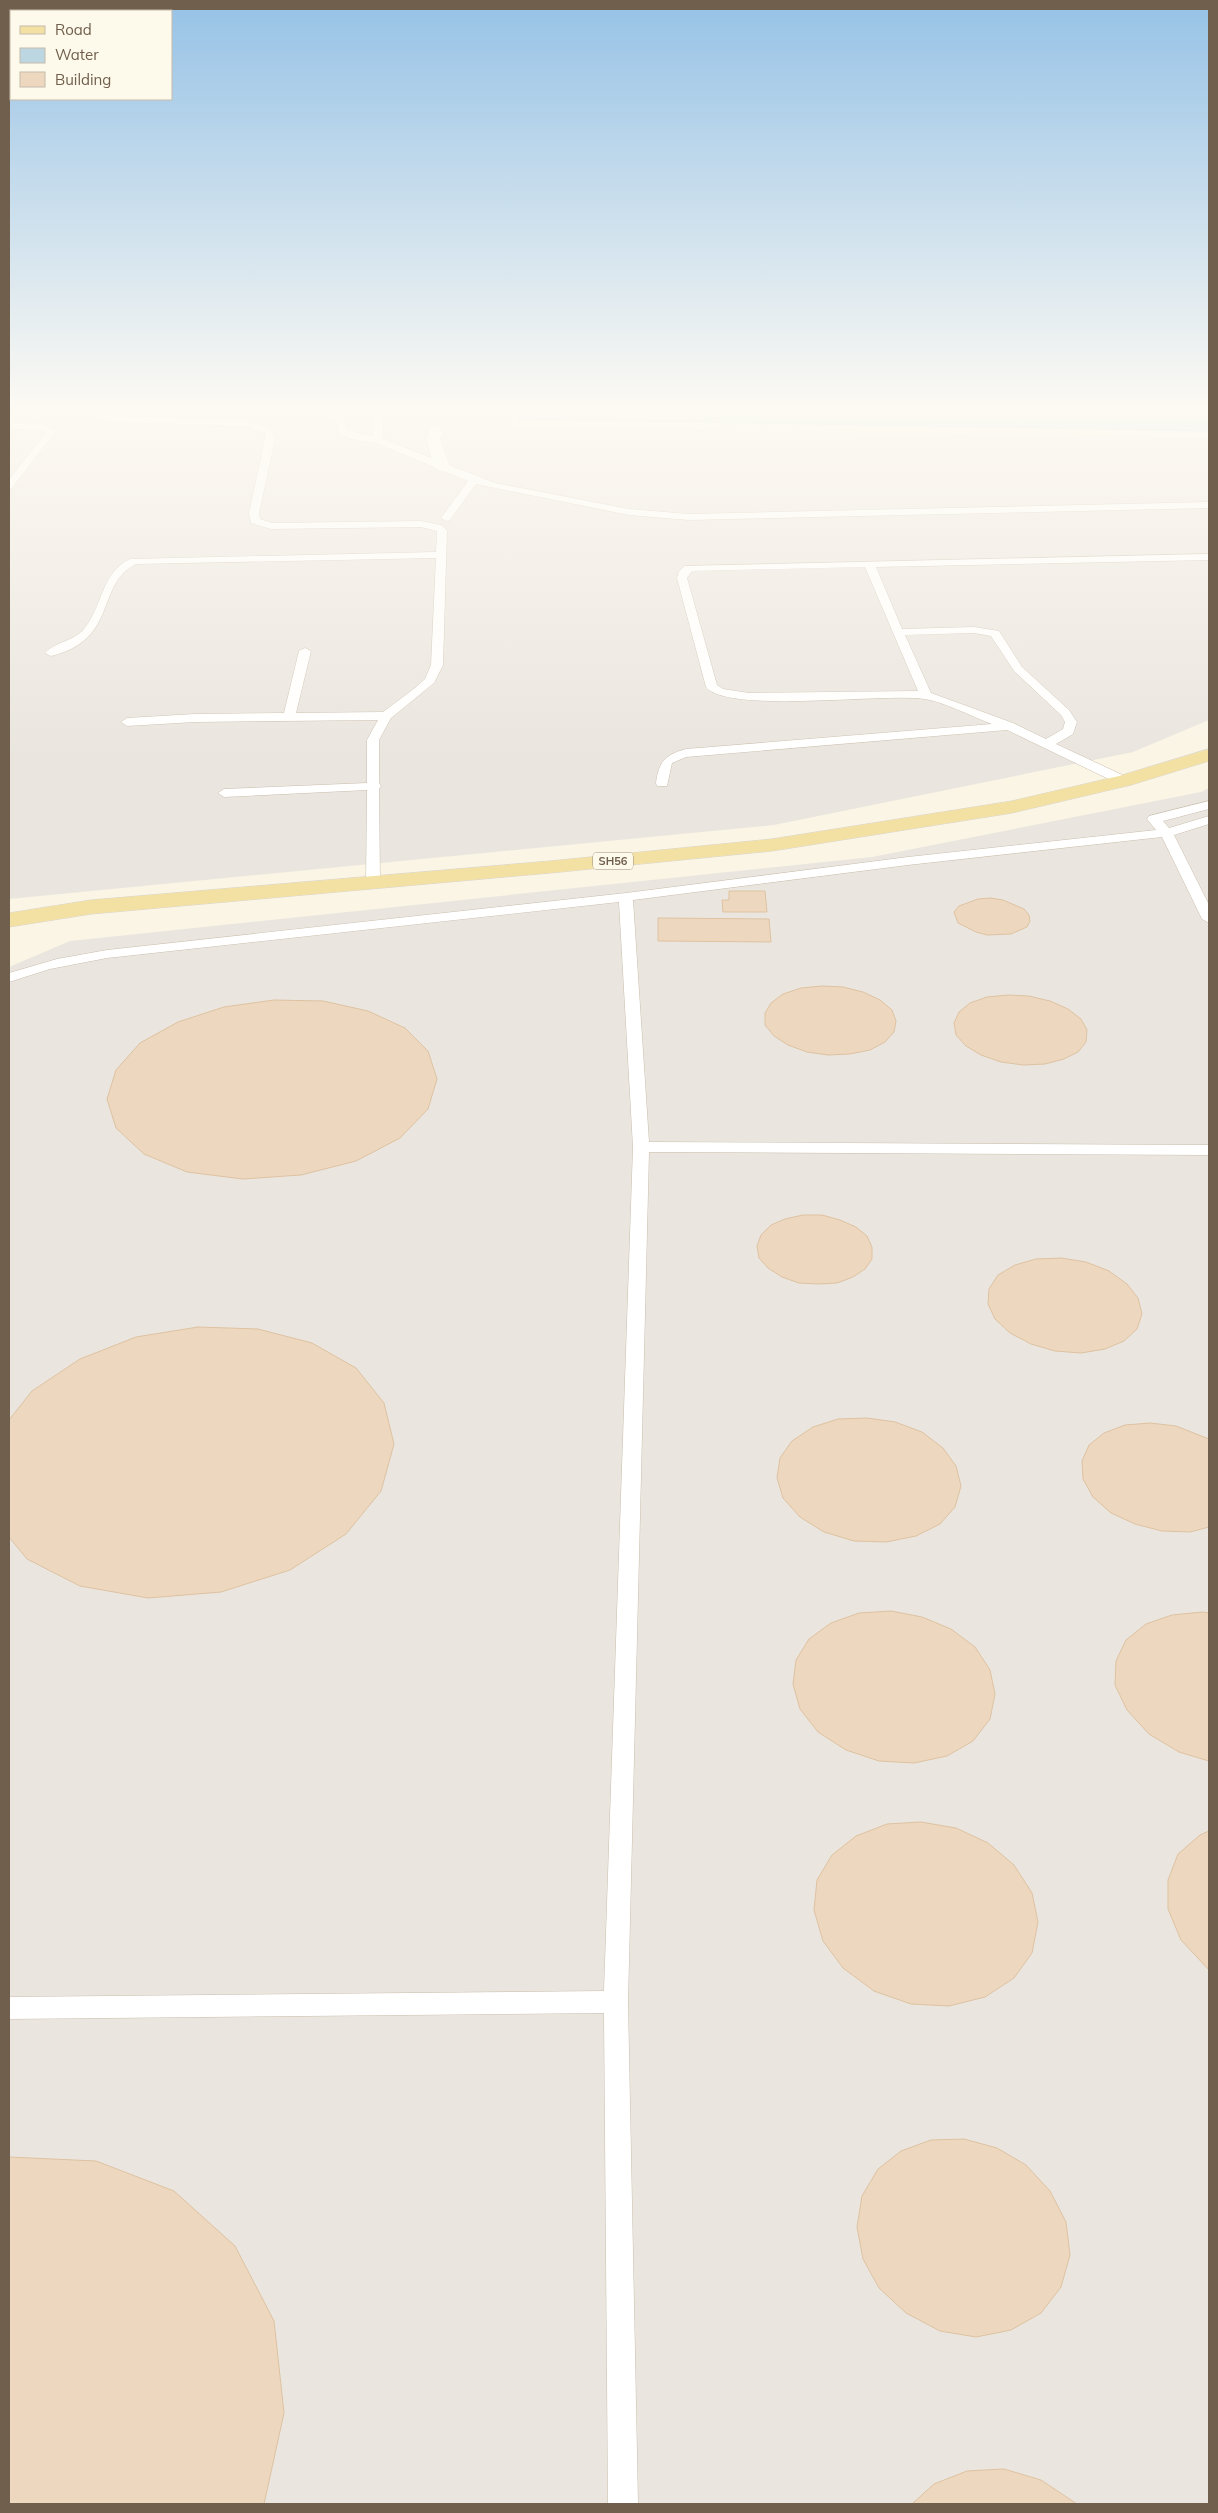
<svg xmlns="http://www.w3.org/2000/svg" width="1218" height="2513" font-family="Mulish,sans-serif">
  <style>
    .industrial { fill: #eae6df }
    .water { fill: #bcd7e2; stroke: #a3c4d3 }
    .building { fill: #edd8bf; stroke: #dec2a1 }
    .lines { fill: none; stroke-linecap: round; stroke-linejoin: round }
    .lane-casing { stroke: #cbbead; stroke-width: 1 }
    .street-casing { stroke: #cbbead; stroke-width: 1 }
    .primary-casing { stroke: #dad5d1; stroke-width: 1 }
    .lane { fill: #fff; fill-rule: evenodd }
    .street { fill: #fff; fill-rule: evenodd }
    .primary { fill: #f3e1a4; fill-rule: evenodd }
    .labels { text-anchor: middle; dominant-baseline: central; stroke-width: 4.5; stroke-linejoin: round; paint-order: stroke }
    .shield { fill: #fdf9eb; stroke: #9b8d7c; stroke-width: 1 }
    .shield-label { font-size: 11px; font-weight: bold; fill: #715f4d }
  </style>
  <rect width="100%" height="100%" fill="#faf5e5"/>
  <g class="industrial">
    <polygon points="9,405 507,405 512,427 1209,438 1209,720 1133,752 774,825 9,899"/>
    <polygon points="1209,788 1209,2504 9,2504 9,967 70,941 872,857 1201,792"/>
  </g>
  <polygon class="water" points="514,405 1209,405 1209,431 517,419"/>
  <g class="building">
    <polygon points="729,891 765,891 767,912 723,912 722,900 729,900"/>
    <polygon points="990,898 1003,900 1024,909 1029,915 1030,921 1027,927 1011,934 987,935 976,932 958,923 954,912 959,906 978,899"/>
    <polygon points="658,918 769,919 771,942 658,941"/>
    <polygon points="822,986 843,987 863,992 880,1000 892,1010 896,1021 894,1032 885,1042 870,1050 850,1054 828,1055 807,1052 788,1045 774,1036 765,1025 765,1013 771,1003 783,994 801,988"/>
    <polygon points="1008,995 1029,996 1050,1001 1068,1009 1081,1019 1087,1030 1086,1042 1078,1052 1064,1059 1045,1064 1023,1065 1001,1062 981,1055 966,1046 956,1035 954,1023 959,1012 970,1003 987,997"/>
    <polygon points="274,1000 323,1001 368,1011 405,1028 428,1051 437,1079 428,1109 400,1138 356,1161 301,1175 243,1179 187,1172 144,1154 116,1128 107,1099 116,1070 140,1043 178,1022 224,1007"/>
    <polygon points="803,1215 822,1215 840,1220 856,1227 867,1236 872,1247 872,1259 865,1269 853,1277 837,1283 818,1284 799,1283 782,1277 768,1268 759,1258 757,1246 761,1235 771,1225 785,1219"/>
    <polygon points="1061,1258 1086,1262 1109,1271 1127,1284 1138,1298 1142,1314 1137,1329 1124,1341 1105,1349 1081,1353 1055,1351 1031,1344 1010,1333 995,1319 988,1304 989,1289 998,1275 1015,1265 1036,1259"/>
    <polygon points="198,1327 258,1329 312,1343 356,1368 384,1403 394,1444 381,1491 346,1534 290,1570 221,1592 148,1598 80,1586 27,1559 9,1537 9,1420 32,1391 80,1359 136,1337"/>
    <polygon points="867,1418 895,1422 922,1432 943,1448 956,1466 961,1486 955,1507 940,1524 916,1536 886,1542 854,1541 824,1532 800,1517 783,1498 777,1478 780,1458 792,1441 813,1427 838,1419"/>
    <polygon points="1150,1423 1176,1426 1209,1439 1209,1527 1190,1532 1162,1531 1135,1524 1111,1513 1093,1497 1083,1479 1082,1461 1089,1445 1104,1433 1125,1425"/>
    <polygon points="891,1611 922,1617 951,1629 975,1647 990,1670 995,1694 990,1719 973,1741 947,1756 914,1763 879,1761 846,1750 818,1732 800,1709 793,1684 796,1660 809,1639 831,1623 859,1613"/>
    <polygon points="1203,1612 1209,1613 1209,1761 1179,1752 1149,1734 1127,1710 1115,1685 1116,1661 1126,1640 1146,1624 1172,1615"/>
    <polygon points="921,1822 956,1828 988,1843 1014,1865 1032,1893 1038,1922 1032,1953 1014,1978 985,1997 949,2006 911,2004 874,1991 843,1968 823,1941 814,1910 817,1880 832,1855 856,1836 887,1824"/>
    <polygon points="1209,1831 1209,1970 1181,1940 1168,1909 1168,1880 1178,1854 1200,1835"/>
    <polygon points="964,2139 997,2148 1026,2165 1050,2191 1066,2222 1070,2255 1061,2287 1041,2313 1011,2330 976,2337 940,2331 906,2313 879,2288 863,2259 857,2227 862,2196 878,2169 901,2151 931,2140"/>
    <polygon points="9,2157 96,2161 174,2191 235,2246 274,2321 284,2413 264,2504 9,2504"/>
    <polygon points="1004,2469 1041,2480 1077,2504 912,2504 934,2484 967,2471"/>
  </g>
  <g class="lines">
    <defs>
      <g id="lane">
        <path d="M54 405 115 416 246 420 272 429 275 439 259 513 260 519 272 523 421 521 441 525 447 530 443 665 434 683 391 718 379 740V783L381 786 379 789 380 883 378 886H368L366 883 367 790 224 797 218 793 224 789 367 783V740L378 720 195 722 127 726 121 722 127 718 195 714 284 713 299 651 305 648 311 651 296 713 383 712 415 688 425 679 431 665 436 558 136 564C95 584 119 640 51 656L45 653C55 642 74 641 84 629 103 606 101 573 130 559L436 552 437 531 421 527 271 529 251 523 249 513 265 439V433L245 426 115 422 59 411Z"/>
        <polygon points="329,405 337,405 347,430 373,436 374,405 383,405 383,439 495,483 629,509 689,514 1209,502 1209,508 689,520 629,515 476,484 450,520 446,521 441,518 468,481 376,443 351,439 340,434"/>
        <polygon points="9,423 41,424 56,431 12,488 9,489 9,480 46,432 40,430 9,429"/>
        <path d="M1209 554V560L876 567 902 629 974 627 999 631 1022 667 1069 710 1077 722 1073 734 1056 744 1129 778 1130 781 1129 784H1119L1007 730 686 757 672 763 667 786H657L656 783C659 761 665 755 686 749L992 724C973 717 942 701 924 699 883 693 728 714 706 687L677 578 679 571 685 566ZM865 567 918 691 749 693 723 689 717 685 687 578 692 571ZM974 633 991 636 1014 671 1061 715 1065 722 1063 729 1046 739 1013 723 931 693 905 635Z"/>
        <polygon points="1209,801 1209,809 1163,821 1169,828 1209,816 1209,824 1174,835 1209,905 1209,923 1202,919 1162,837 908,865 633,900 649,1142 1209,1145 1209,1155 649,1152 628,2002 638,2504 608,2504 604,2013 9,2019 9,1997 604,1991 633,1147 619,902 107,958 50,969 9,982 9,973 57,959 107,950 626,893 908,857 1156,830 1147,819 1149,816"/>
      </g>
      <polygon id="street" points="434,424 439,425 443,433 440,438 450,467 442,472 434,467 426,438 429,433 427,428"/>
      <polygon id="primary" points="1209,749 1209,761 1131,785 1012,813 772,851 550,873 91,914 9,927 9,913 91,900 550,861 772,839 1012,801 1119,776"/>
    </defs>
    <use href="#lane" class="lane-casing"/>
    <use href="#street" class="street-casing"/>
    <use href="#primary" class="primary-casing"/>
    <use href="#lane" class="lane"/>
    <use href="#street" class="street"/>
    <use href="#primary" class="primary"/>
  </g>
  <linearGradient id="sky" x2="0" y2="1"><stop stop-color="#96c2e6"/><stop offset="0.54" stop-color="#fdfaf3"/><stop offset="1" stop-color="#fdfaf3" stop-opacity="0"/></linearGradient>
  <rect width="1218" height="756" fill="url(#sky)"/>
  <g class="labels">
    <rect class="shield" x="593" y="852.5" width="40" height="17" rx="4"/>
    <g class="shield-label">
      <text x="613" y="861">SH56</text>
    </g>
  </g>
  <rect width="1218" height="2513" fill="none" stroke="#715f4d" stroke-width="20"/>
  <rect x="10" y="10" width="162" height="90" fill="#fdf9eb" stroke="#c5bbac"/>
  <rect x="20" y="26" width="25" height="8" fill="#f3e1a4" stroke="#c5bbac"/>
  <text x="55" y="35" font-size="15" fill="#715f4d">Road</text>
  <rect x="20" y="48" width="25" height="15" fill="#bcd7e2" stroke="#c5bbac"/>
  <text x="55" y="60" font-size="15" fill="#715f4d">Water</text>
  <rect x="20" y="72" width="25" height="15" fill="#edd8bf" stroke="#c5bbac"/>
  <text x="55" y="85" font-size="15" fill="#715f4d">Building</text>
</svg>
